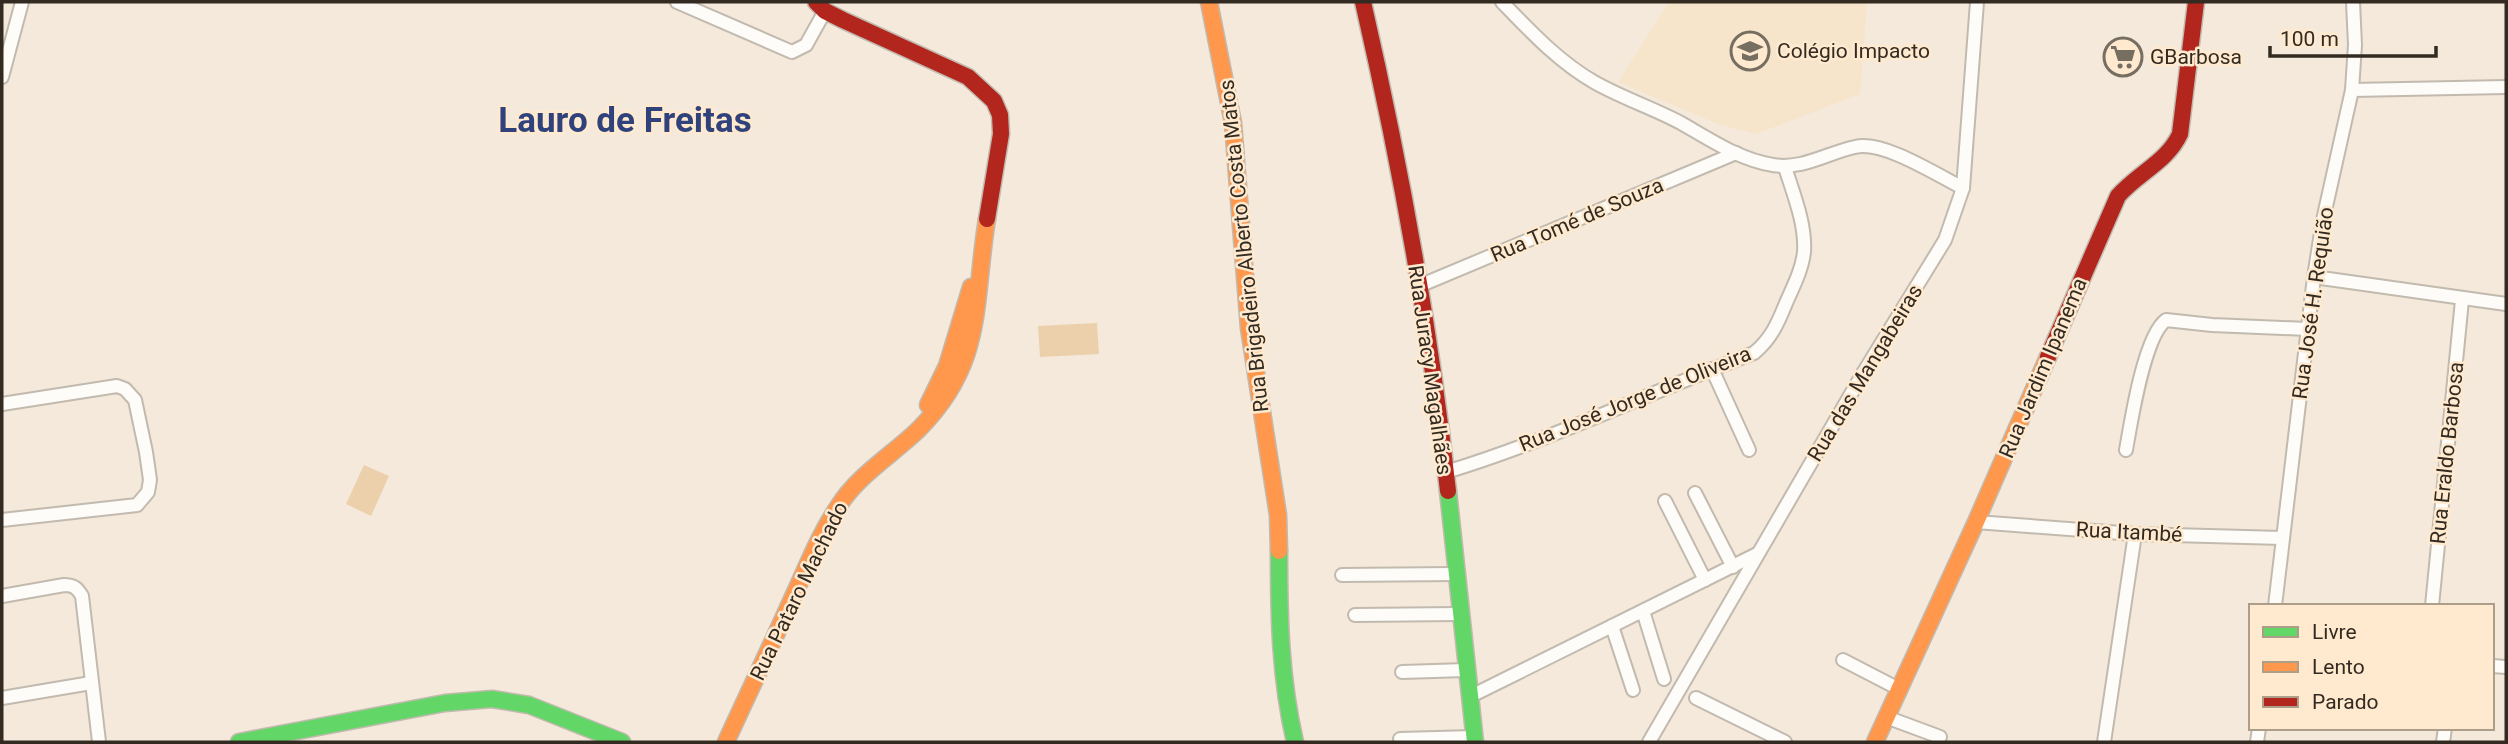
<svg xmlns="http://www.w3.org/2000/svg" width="2508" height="744" font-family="Roboto,sans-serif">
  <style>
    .built { fill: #f6e4cb }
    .green { fill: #ebd0ab }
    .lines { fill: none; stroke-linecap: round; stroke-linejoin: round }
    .street-casing { stroke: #c2baaf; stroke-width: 16 }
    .fast-casing { stroke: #c2baaf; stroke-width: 19 }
    .slow-casing { stroke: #c2baaf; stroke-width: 19 }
    .jam-casing { stroke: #c2baaf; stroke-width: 19 }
    .street { stroke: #fdfcf9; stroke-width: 12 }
    .fast { stroke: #63d668; stroke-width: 16 }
    .slow { stroke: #ff974d; stroke-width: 16 }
    .jam { stroke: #b3261e; stroke-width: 16 }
    .labels { text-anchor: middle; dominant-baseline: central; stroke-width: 5; stroke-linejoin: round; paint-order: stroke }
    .poi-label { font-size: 21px; fill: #332b21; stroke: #ffead0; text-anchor: start }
    .street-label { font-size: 21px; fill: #332b21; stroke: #ffead0 }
    .town-label { font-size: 35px; font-weight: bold; fill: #30427c; stroke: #ffead0 }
  </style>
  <rect width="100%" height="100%" fill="#f4e9da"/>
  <polygon class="built" points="1669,2 1867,2 1860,94 1756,134 1718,124 1618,82"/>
  <g class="green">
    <polygon points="1097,323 1099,354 1040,357 1038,326"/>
    <polygon points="364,465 389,476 371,516 346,504"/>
  </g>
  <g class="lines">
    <defs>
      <g id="street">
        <polyline points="677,2 792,52 806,45 825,11"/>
        <path d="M1502 2C1530 31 1559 62 1594 82 1622 98 1653 108 1681 123 1709 139 1740 160 1773 165 1802 170 1827 153 1855 147 1883 140 1937 175 1963 188"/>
        <polyline points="2,77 22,2"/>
        <polyline points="2352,90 2506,87"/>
        <polyline points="2314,277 2506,304"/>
        <polyline points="1419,286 1736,153"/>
        <polyline points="1712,369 1749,450"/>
        <polyline points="2,404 117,386 125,389 135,400 146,452 150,480 148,492 137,505 2,520"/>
        <path d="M2126 450C2131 422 2144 336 2166 320L2212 325 2307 329"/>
        <path d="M1446 472C1551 440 1651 392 1754 353 1771 339 1778 323 1786 303 1793 287 1802 270 1804 252 1806 224 1793 193 1785 167"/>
        <polyline points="1695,493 1733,567"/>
        <polyline points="1665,501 1705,580"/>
        <polyline points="1976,522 2135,534 2282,538"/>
        <polyline points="1342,575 1455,574"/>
        <path d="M2 596 64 585C74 585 77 588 82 596L99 742"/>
        <polyline points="2275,606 2314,277 2323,220 2352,90 2355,45 2353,2"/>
        <polyline points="2432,606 2462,300"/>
        <polyline points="1643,611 1664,679"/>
        <polyline points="1355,615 1459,614"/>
        <polyline points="1612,626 1633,690"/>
        <polyline points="1843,660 1899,689"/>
        <polyline points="2492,666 2506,667"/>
        <polyline points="1402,672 1466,670"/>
        <polyline points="1469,697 1757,554"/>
        <polyline points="2,698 91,683"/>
        <polyline points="1696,698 1785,742"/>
        <polyline points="1886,717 1940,737"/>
        <polyline points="1400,739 1474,737"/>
        <polyline points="1649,742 1862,375 1945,240 1963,188 1977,2"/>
        <polyline points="2104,742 2135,534"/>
        <polyline points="2257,742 2259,728"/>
        <polyline points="2443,742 2445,728"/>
      </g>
      <g id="fast">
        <polyline points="1448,491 1475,742"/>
        <path d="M1279 551C1279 617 1280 677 1295 742"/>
        <polyline points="239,742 445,703 492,699 529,705 622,742"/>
      </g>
      <g id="slow">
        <polyline points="1209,2 1233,123 1249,328 1278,515 1279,551"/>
        <polyline points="928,405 947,366 971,287"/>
        <path d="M726 742C748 694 771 646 793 597 807 567 819 535 838 507 857 476 892 455 918 430 985 363 973 305 987 219"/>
        <polyline points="1875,742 1976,522 2048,357"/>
      </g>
      <g id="jam">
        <polyline points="816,2 825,11 843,20 968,77 994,101 1000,115 1001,134 987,219"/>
        <path d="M1363 2C1400 163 1430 326 1448 491"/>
        <path d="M2048 357 2118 196C2138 173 2167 162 2180 134L2196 2"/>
      </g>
    </defs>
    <use href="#street" class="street-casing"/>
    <use href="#fast" class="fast-casing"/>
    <use href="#slow" class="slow-casing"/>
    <use href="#jam" class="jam-casing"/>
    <use href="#street" class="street"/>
    <use href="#fast" class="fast"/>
    <use href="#slow" class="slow"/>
    <use href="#jam" class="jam"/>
  </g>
  <defs>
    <symbol id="school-ring" viewBox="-11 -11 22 22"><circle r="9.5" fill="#ffead0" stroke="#776e62" stroke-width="1.5"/><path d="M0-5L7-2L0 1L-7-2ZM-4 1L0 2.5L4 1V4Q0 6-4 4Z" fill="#776e62"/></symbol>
    <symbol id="supermarket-ring" viewBox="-11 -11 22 22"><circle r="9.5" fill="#ffead0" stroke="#776e62" stroke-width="1.5"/><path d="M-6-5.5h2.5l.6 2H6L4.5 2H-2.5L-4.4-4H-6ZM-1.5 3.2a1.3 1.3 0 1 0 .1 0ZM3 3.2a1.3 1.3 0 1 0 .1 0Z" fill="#776e62"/></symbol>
  </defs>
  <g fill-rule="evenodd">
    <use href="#school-ring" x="1728" y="29" width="44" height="44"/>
    <use href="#supermarket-ring" x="2101" y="35" width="44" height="44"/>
  </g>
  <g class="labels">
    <g class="poi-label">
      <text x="1777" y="51">Colégio Impacto</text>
      <text x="2150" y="57">GBarbosa</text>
    </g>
    <g class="street-label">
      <text transform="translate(1577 220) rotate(-23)">Rua Tomé de Souza</text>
      <text transform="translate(1244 246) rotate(-96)">Rua Brigadeiro Alberto Costa Matos</text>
      <text transform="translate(2313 303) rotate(-82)">Rua José H. Requião</text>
      <text transform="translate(2043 368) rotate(-67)">Rua Jardim Ipanema</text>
      <text transform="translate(1430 370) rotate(82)">Rua Juracy Magalhães</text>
      <text transform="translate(1865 373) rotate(-59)">Rua das Mangabeiras</text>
      <text transform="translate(1635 399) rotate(-22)">Rua José Jorge de Oliveira</text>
      <text transform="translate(2447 453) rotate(-84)">Rua Eraldo Barbosa</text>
      <text transform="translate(2129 532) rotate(3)">Rua Itambé</text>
      <text transform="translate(799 591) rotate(-64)">Rua Pataro Machado</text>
    </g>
    <g class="town-label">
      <text x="625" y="120">Lauro de Freitas</text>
    </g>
  </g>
  <rect width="2508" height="744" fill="none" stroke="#332b21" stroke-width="7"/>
  <rect x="2249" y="604" width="245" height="126" fill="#ffead0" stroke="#ad9e8a" stroke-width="2"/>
  <rect x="2263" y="627" width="35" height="10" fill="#63d668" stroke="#ad9e8a" stroke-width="2"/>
  <text x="2312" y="639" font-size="21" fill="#332b21">Livre</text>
  <rect x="2263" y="662" width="35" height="10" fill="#ff974d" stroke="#ad9e8a" stroke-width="2"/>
  <text x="2312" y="674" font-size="21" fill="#332b21">Lento</text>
  <rect x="2263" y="697" width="35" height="10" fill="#b3261e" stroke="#ad9e8a" stroke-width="2"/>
  <text x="2312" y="709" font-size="21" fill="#332b21">Parado</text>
  <path d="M2270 46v10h166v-10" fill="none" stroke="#332b21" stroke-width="3.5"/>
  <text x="2280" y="46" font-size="21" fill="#332b21" stroke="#ffead0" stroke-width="5" paint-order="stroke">100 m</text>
</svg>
